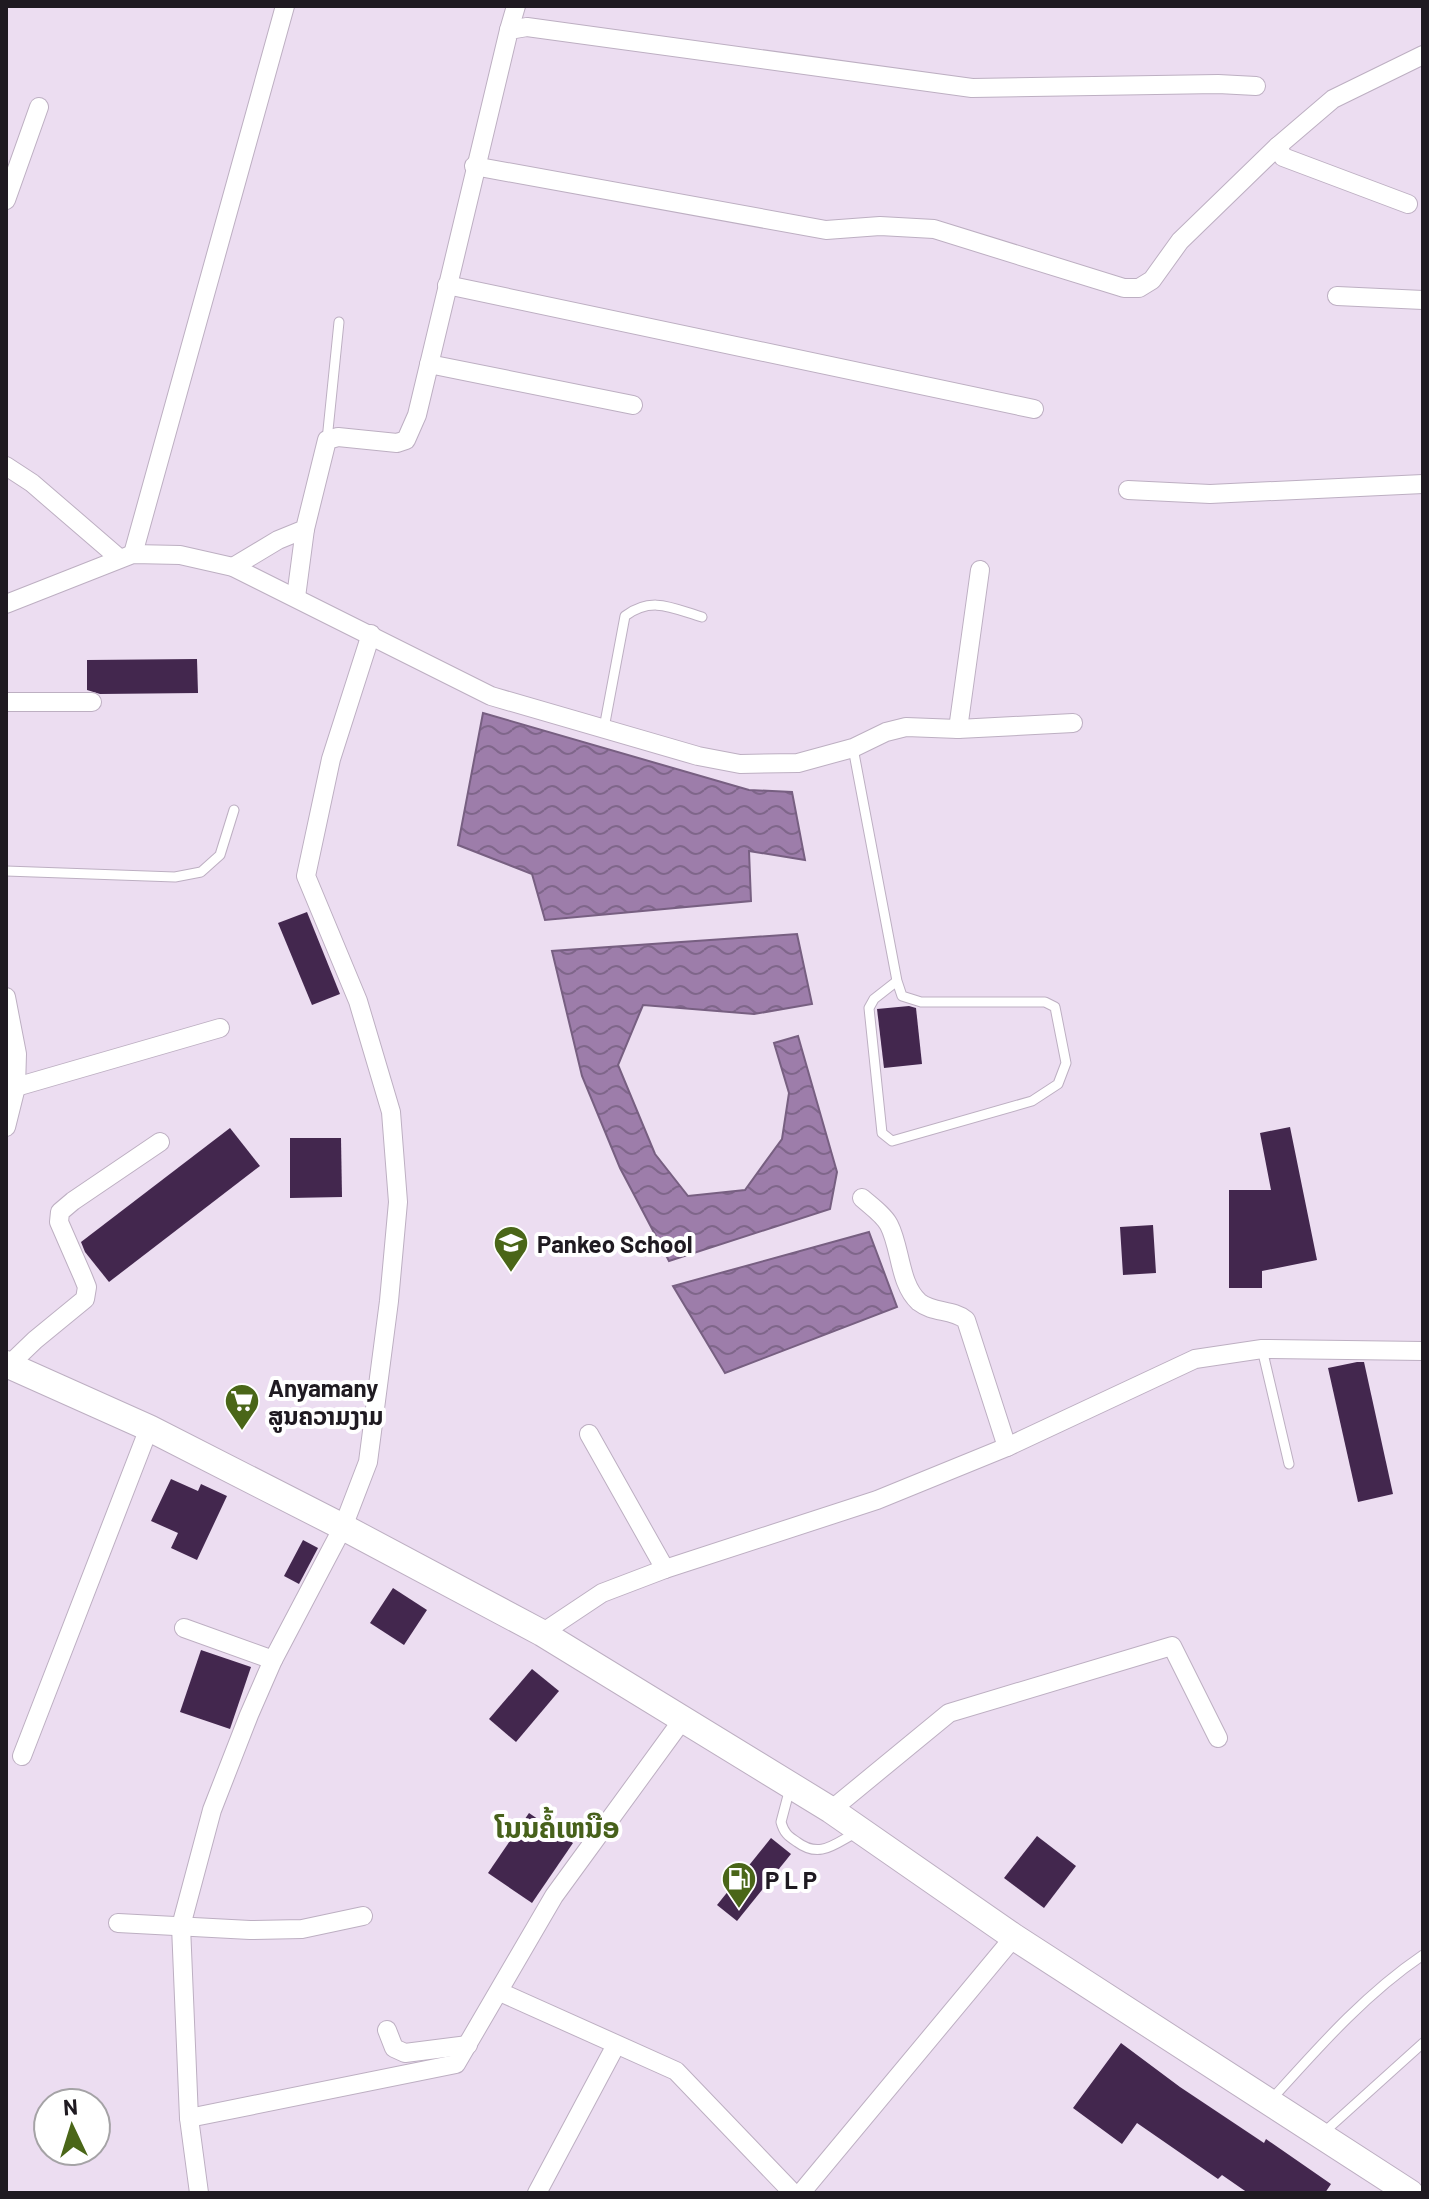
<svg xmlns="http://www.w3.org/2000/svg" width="1429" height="2199" font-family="Barlow,'Noto Sans Lao',sans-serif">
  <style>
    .water { fill: url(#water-waves); stroke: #775f81; stroke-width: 2 }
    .building { fill: #43274e }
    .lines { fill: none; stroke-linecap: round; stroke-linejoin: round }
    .lane-casing { stroke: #bdafc2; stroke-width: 11 }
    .street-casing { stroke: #bdafc2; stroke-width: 20 }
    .secondary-casing { stroke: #bdafc2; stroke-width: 28 }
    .lane { stroke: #fff; stroke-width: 9 }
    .street { stroke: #fff; stroke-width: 18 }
    .secondary { stroke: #fff; stroke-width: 26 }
    .labels { text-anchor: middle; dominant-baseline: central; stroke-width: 8; stroke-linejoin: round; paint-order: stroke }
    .poi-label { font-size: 24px; font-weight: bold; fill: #1f1a21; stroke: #fff; text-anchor: start }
    .quarter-label { font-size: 28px; font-weight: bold; fill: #47611b; stroke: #fff }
  </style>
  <defs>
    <pattern id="water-waves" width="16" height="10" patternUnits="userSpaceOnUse" patternTransform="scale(2)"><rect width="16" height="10" fill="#9d7daa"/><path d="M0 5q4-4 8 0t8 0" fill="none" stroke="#7f668a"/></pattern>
  </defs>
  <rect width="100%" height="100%" fill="#ecddf1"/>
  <g class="water">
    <polygon points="483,713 749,790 792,792 805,860 749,851 751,901 545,920 532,874 458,845"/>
    <polygon points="797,934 812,1004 754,1014 643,1005 618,1065 655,1154 688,1196 745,1190 782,1139 789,1093 774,1043 798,1036 837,1172 830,1209 669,1261 620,1168 582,1076 552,951"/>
    <polygon points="869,1232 897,1307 725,1373 673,1286"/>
  </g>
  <g class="building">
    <polygon points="197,659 198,693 100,694 87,690 87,660"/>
    <polygon points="307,912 340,994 312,1005 278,923"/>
    <polygon points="909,1006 916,1008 922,1064 884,1068 877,1009"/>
    <polygon points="1290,1127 1317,1260 1262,1271 1262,1288 1229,1288 1229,1190 1271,1190 1260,1133"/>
    <polygon points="230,1128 260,1166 109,1282 85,1252 81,1242"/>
    <polygon points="290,1138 341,1138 342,1197 290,1198"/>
    <polygon points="1153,1225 1156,1273 1123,1275 1120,1227"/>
    <polygon points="1357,1362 1364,1362 1393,1494 1358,1502 1328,1368"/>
    <polygon points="171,1479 198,1491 201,1484 227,1496 197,1560 171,1548 178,1533 151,1521"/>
    <polygon points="303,1540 318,1548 299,1584 284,1576"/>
    <polygon points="393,1588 427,1610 404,1645 370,1623"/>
    <polygon points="201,1650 251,1667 230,1729 180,1712"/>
    <polygon points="532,1669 559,1691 516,1742 489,1719"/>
    <polygon points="529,1813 573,1843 532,1903 488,1873"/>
    <polygon points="1037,1836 1076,1866 1044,1908 1004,1878"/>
    <polygon points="771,1838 791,1854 737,1921 717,1905"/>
    <polygon points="1121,2043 1180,2087 1264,2143 1266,2139 1331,2184 1325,2193 1248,2193 1222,2175 1218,2179 1137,2123 1122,2144 1073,2108"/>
  </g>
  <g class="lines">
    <defs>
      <g id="lane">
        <polyline points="327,440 339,322"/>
        <path d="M604 728 625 616C652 596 672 608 702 617"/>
        <polyline points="853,748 897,981 902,996 921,1002 1045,1002 1055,1007 1066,1063 1058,1084 1032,1101 892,1141 882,1133 869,1008 874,999 897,981"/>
        <polyline points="6,871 175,877 201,872 220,855 234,810"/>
        <polyline points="1262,1349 1289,1464"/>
        <path d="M790 1788 781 1822C784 1833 788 1836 797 1842 820 1859 834 1844 857 1832"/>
        <path d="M1271 2100C1318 2048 1364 1995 1423 1955"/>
        <polyline points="1322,2134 1423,2043"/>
      </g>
      <g id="street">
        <polyline points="509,30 516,6"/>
        <polyline points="1278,146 1283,157 1408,204"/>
        <polyline points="474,166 826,230 880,226 934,229 1124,288 1139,288 1152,280 1180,241 1278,146 1333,99 1423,55"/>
        <polyline points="6,200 39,107"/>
        <polyline points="447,285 1034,409"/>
        <polyline points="1337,296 1423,300"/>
        <polyline points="429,364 633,405"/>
        <polyline points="6,466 32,483 119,558"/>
        <polyline points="1128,490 1210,494 1423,484"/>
        <polyline points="133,554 285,6"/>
        <polyline points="233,567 278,540 305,529 327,440 338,437 397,443 406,440 417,415 509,30 527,27 972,88 1218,84 1256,86"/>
        <polyline points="296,597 305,529"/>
        <polyline points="6,604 133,554 180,555 233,567 491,696 698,756 740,764 798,763 853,748 886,732 906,727 958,729 1073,723"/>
        <polyline points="6,702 92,702"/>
        <polyline points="958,729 980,570"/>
        <polyline points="6,997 17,1054 16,1087 6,1127"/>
        <polyline points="16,1087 220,1028"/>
        <path d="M862 1198C871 1206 884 1215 889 1225 901 1248 899 1284 919 1302 933 1313 952 1309 966 1320L1007 1447"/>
        <polyline points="9,1365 35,1340 85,1299 87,1287 83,1277 59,1222 60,1212 73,1201 160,1142"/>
        <polyline points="589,1434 665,1569"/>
        <polyline points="184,1628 273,1660"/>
        <polyline points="542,1633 602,1593 665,1569 877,1500 1007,1447 1195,1359 1262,1349 1423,1351"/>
        <polyline points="22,1756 149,1428"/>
        <polyline points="831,1810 949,1713 1172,1646 1218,1738"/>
        <polyline points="118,1923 250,1930 302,1929 363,1916"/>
        <polyline points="500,1992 676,2071 793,2193"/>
        <polyline points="387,2030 394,2048 405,2053 468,2045"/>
        <polyline points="189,2118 456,2064 554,1896 683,1719"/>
        <polyline points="199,2193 189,2118 181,1926 212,1810 249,1715 273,1660 343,1527 368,1462 389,1301 398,1202 391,1112 358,1001 306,876 331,759 371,634"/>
        <polyline points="537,2193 616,2045"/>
        <polyline points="801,2193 1014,1937"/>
      </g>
      <polyline id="secondary" points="6,1364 149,1428 343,1527 542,1633 831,1810 1014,1937 1410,2193"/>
    </defs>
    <use href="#lane" class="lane-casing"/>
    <use href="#street" class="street-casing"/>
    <use href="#secondary" class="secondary-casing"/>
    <use href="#lane" class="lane"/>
    <use href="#street" class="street"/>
    <use href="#secondary" class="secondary"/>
  </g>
  <defs>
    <symbol id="school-pin" viewBox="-11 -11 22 30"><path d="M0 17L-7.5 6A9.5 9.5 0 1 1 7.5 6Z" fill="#4a6618" stroke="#fff"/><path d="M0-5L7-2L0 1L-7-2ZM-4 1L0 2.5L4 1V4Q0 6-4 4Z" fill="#fff"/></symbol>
    <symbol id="supermarket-pin" viewBox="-11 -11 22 30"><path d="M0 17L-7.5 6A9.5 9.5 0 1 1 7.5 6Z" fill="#4a6618" stroke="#fff"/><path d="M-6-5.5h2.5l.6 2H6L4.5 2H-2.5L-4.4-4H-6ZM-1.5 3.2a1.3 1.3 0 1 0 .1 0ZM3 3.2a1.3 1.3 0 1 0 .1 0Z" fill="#fff"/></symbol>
    <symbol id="fuel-pin" viewBox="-11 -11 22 30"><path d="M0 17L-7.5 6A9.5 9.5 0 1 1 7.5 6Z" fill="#4a6618" stroke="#fff"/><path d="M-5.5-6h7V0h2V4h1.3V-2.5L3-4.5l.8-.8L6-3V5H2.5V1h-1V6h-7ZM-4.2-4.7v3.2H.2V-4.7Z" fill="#fff"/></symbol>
  </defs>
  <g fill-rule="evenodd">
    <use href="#school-pin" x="491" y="1223" width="40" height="54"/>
    <use href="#supermarket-pin" x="222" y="1381" width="40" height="54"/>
    <use href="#fuel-pin" x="719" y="1859" width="40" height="54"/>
  </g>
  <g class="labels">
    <g class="poi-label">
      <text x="537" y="1243">Pankeo School</text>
      <text x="268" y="1387">Anyamany<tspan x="268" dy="28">ສູນຄວາມງາມ</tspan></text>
      <text x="765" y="1879">P L P</text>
    </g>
    <g class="quarter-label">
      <text x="557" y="1827">ໂນນຄໍ້ເຫນືອ</text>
    </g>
  </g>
  <rect width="1429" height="2199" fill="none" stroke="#1f1a21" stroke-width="16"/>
  <g transform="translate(72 2127) rotate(356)"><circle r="38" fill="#ffffff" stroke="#a5a3a6" stroke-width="2"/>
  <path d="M0-6L14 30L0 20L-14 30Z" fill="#4a6618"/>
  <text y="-12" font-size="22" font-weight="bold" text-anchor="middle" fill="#1f1a21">N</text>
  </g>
</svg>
